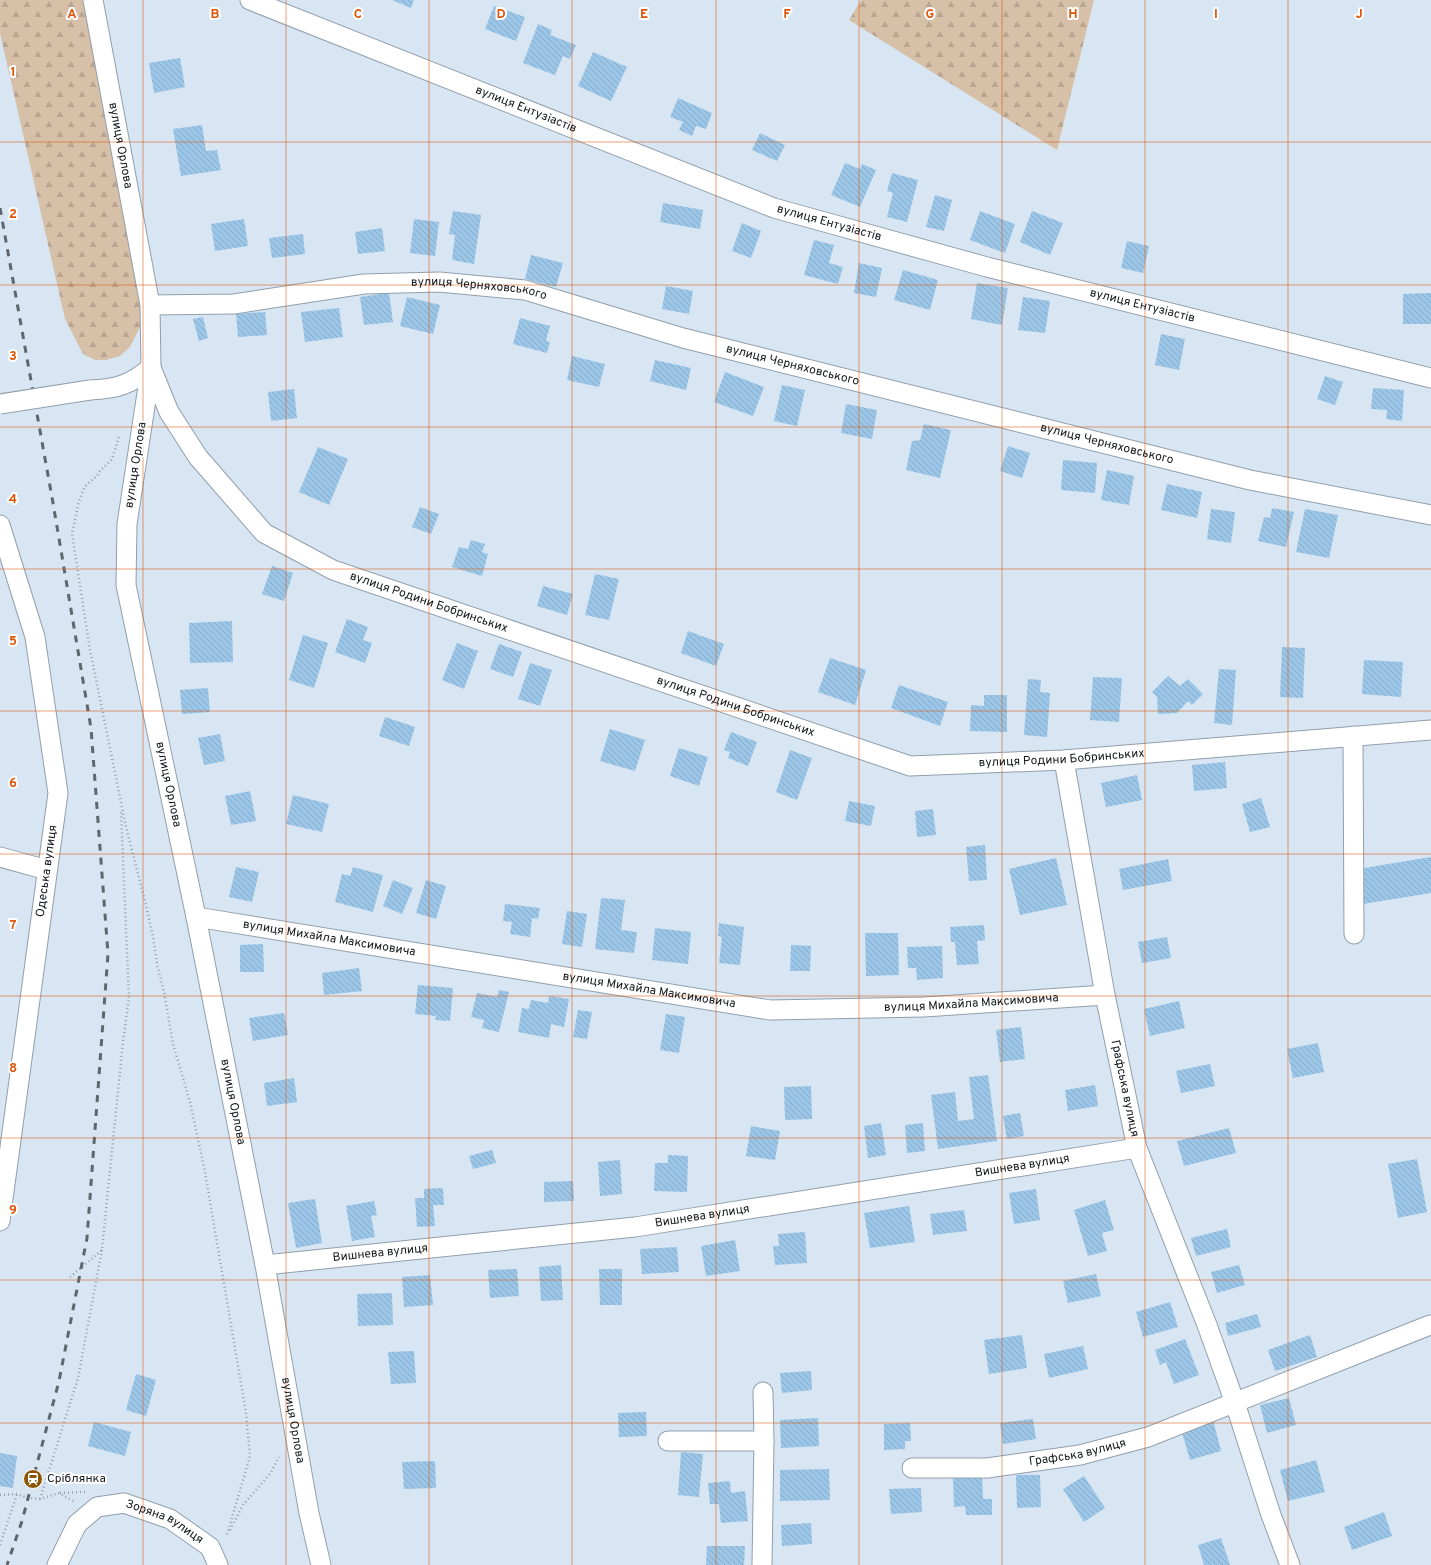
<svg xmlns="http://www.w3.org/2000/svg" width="1431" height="1565" font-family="Overpass,sans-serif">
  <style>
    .forest { fill: url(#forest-firs) }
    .building { fill: url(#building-back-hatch) }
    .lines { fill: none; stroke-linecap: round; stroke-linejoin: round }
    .minor-casing { stroke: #919fab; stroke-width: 21 }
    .path { stroke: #95a1aa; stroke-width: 2.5; stroke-dasharray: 1 3; stroke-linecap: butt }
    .minor { stroke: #fff; stroke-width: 19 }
    .rail { stroke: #5e676e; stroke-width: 3; stroke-dasharray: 7 7; stroke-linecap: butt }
    .minor-bridge-casing { stroke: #919fab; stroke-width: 21; stroke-linecap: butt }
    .minor-bridge { stroke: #fff; stroke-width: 19 }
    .grid { fill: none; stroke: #dd560d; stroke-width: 1; stroke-opacity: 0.55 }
    .labels { text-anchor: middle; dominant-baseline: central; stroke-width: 4; stroke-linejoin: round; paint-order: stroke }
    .street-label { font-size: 12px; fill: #13181c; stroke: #fff }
    .poi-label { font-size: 12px; fill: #13181c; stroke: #fff; text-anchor: start }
    .grid-label { font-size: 13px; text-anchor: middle; font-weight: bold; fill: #dd560d; stroke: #fff; stroke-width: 4; stroke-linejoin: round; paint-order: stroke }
  </style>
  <defs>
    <pattern id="forest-firs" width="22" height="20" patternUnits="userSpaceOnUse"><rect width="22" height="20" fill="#d7c0a8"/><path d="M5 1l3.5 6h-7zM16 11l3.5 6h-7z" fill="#b8a490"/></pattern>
    <pattern id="building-back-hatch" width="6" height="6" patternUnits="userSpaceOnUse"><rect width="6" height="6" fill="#9cc6e8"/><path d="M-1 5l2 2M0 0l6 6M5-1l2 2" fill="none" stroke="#86a9c6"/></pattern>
  </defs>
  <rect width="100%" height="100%" fill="#d7e6f2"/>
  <g class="forest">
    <polygon points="0,0 93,0 150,307 130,347 120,356 106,360 95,360 83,354 65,319 0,33"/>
    <polygon points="861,0 1094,0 1057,150 849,20"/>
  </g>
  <g class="building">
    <polygon points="392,0 414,0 411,8"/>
    <polygon points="494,6 525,17 516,41 485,29"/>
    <polygon points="538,24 552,30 550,35 576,45 570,59 563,56 555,75 523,63"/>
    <polygon points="593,52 627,67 611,101 578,86"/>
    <polygon points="180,58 185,87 154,93 149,63"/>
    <polygon points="678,98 712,113 706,129 696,126 692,136 679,130 683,122 670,117"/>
    <polygon points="202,125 206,151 217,150 221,170 181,176 173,129"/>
    <polygon points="760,133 785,145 777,161 752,150"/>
    <polygon points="845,163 860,169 862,164 876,170 860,207 831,195"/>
    <polygon points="892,173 918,180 907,222 887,217 893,193 887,191"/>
    <polygon points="935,195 952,200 944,231 926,227"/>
    <polygon points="663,203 703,210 700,229 660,222"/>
    <polygon points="453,211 481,215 474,264 452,260 455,235 449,234"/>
    <polygon points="980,211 1015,224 1005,253 970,240"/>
    <polygon points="1032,211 1063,223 1050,255 1020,242"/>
    <polygon points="244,219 248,246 215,251 211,224"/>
    <polygon points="414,219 439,222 435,256 410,253"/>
    <polygon points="742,223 761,231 751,258 732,251"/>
    <polygon points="382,228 385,251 358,254 355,232"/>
    <polygon points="303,234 305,254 272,258 269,238"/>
    <polygon points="814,240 834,245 829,263 843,267 838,284 804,275"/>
    <polygon points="1127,241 1149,246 1143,273 1121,268"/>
    <polygon points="531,255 563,263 556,287 525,279"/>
    <polygon points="859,263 882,268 876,297 854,293"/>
    <polygon points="903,270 938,280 930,310 894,300"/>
    <polygon points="977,283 1008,288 1002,325 971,319"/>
    <polygon points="666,286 693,291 689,314 662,309"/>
    <polygon points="389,293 393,322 364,325 360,297"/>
    <polygon points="1431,293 1431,324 1403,324 1403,294"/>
    <polygon points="407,297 440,305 433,334 400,326"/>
    <polygon points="1023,297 1050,301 1045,333 1018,330"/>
    <polygon points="339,308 343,337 305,342 301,312"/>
    <polygon points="265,312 267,335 238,337 236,314"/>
    <polygon points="203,317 208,338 199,341 193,319"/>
    <polygon points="520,318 550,326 546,341 550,342 547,353 513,344"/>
    <polygon points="1161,334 1185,339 1179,370 1155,365"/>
    <polygon points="572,356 605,364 599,387 567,380"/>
    <polygon points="655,360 691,368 686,390 650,381"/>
    <polygon points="725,372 764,387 753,416 714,402"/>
    <polygon points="1325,376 1343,382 1335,405 1317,399"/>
    <polygon points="782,385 805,390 797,426 774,421"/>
    <polygon points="1373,388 1404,390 1402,421 1386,419 1387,410 1371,409"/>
    <polygon points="294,389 297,418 271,421 268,392"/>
    <polygon points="846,404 877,410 872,439 841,433"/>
    <polygon points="924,424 951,430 940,478 906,470 912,441 920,440"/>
    <polygon points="1008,446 1030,453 1022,478 1000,471"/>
    <polygon points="318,447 348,459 329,505 299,492"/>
    <polygon points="1063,460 1097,463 1095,493 1061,490"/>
    <polygon points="1107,470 1134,476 1129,505 1101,500"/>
    <polygon points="1167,484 1202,492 1197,518 1161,510"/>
    <polygon points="420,507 439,514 431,534 412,527"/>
    <polygon points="1272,508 1294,512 1286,547 1258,541 1264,517 1270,518"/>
    <polygon points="1211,509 1235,512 1231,543 1207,539"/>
    <polygon points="1305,509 1338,515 1329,558 1296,552"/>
    <polygon points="471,540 485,544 482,552 488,554 482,576 452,567 459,547 468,549"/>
    <polygon points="272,566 293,573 284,601 262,594"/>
    <polygon points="595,574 619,579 609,620 585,615"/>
    <polygon points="543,586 573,594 567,615 537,606"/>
    <polygon points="347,619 368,627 363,640 372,643 365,663 335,652"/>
    <polygon points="232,621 233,662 190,663 189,623"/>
    <polygon points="688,631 724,644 716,666 681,653"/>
    <polygon points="303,635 328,643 314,688 289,680"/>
    <polygon points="457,643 478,651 464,689 442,680"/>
    <polygon points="499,644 522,652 513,677 490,669"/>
    <polygon points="1282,647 1305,648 1303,698 1280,697"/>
    <polygon points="830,658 866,670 855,705 818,692"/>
    <polygon points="1364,660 1403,662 1401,697 1362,694"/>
    <polygon points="530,663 552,670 540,706 518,699"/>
    <polygon points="1219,669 1236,670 1232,725 1214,723"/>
    <polygon points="1168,676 1180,686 1188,679 1203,694 1192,705 1188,701 1177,713 1158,714 1157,697 1152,692"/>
    <polygon points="1093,677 1122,678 1119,722 1090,720"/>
    <polygon points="1028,679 1041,680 1040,692 1050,693 1047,737 1024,735"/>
    <polygon points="899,685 948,702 940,726 891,708"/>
    <polygon points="208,688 210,712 182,714 180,690"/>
    <polygon points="984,695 1007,695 1007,732 970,731 971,705 984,706"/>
    <polygon points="385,717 415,727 409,746 379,736"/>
    <polygon points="610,729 645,740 635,771 600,761"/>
    <polygon points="731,732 757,742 748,766 728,758 730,752 724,750"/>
    <polygon points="220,734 225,761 204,765 198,738"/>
    <polygon points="679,748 708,757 699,786 670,776"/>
    <polygon points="790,750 812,758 797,800 776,792"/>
    <polygon points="1225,762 1227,788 1194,791 1192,765"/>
    <polygon points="1137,775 1142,800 1106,807 1101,783"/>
    <polygon points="250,791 256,821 231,825 225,796"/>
    <polygon points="293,795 329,804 322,832 286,824"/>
    <polygon points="1261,798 1270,827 1250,832 1242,804"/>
    <polygon points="849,801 875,806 871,826 845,821"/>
    <polygon points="933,809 936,835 917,837 915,811"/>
    <polygon points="985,845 987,880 969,881 966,847"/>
    <polygon points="1431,857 1431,893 1363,904 1358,869"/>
    <polygon points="1056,858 1067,905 1020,915 1009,869"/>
    <polygon points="1168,859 1172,881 1123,890 1119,869"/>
    <polygon points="236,867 259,872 252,902 229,897"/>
    <polygon points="353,867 383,875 373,912 335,902 342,874 350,876"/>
    <polygon points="393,880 413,888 402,914 383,906"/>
    <polygon points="426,880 446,886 436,919 416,913"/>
    <polygon points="601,898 625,900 621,930 637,932 634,953 595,949"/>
    <polygon points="505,904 540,908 538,919 532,918 530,937 510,934 512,922 503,921"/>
    <polygon points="567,911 587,914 582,947 562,944"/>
    <polygon points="719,923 744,927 740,965 719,963 722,937 718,936"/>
    <polygon points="984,925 985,940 977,941 979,964 957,965 955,942 951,942 950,927"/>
    <polygon points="655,928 691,932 688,964 652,960"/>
    <polygon points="865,933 898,933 899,975 866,976"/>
    <polygon points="1167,937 1171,958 1142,963 1138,942"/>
    <polygon points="263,944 264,972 240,972 240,945"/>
    <polygon points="791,945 811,946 810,971 790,971"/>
    <polygon points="942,946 943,978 917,980 916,968 908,968 907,947"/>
    <polygon points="359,968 362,991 324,995 322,973"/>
    <polygon points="418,985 453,988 450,1021 435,1020 436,1016 415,1014"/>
    <polygon points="499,990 509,992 499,1032 482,1028 484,1020 471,1017 477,993 497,997"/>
    <polygon points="549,996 569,999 564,1027 551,1024 549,1038 518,1032 522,1008 529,1009 531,1000 548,1003"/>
    <polygon points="1179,1001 1185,1028 1150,1036 1144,1009"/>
    <polygon points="578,1010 592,1012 587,1039 573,1037"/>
    <polygon points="284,1013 288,1035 253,1041 249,1018"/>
    <polygon points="666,1014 685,1017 679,1053 660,1050"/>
    <polygon points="1021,1027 1025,1059 1000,1062 996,1030"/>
    <polygon points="1318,1043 1324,1072 1293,1078 1287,1049"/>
    <polygon points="1210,1064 1215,1086 1181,1093 1176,1071"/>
    <polygon points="988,1075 997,1141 938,1149 931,1095 955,1092 958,1121 974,1119 969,1077"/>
    <polygon points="294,1078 297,1102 267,1106 264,1083"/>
    <polygon points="1095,1085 1098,1106 1068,1111 1065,1090"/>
    <polygon points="811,1086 812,1119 785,1120 784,1087"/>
    <polygon points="1020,1113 1024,1136 1007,1139 1003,1116"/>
    <polygon points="881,1123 886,1155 868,1158 864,1126"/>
    <polygon points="923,1123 925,1151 907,1153 905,1125"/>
    <polygon points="751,1126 780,1131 775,1160 746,1156"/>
    <polygon points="1229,1128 1236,1153 1184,1166 1177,1141"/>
    <polygon points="492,1150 496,1163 473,1169 469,1156"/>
    <polygon points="668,1155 688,1156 687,1192 654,1191 655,1163 668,1163"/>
    <polygon points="1417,1159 1427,1212 1398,1218 1388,1164"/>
    <polygon points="620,1160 622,1194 600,1196 598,1162"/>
    <polygon points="573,1181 574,1201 544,1202 544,1182"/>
    <polygon points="443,1188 444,1205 433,1205 435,1226 417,1227 415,1198 424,1198 424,1189"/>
    <polygon points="1036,1189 1040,1220 1014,1224 1009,1193"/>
    <polygon points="315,1199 322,1243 296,1248 288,1203"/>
    <polygon points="1105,1200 1114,1230 1102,1233 1107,1251 1088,1256 1074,1210"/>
    <polygon points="374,1201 377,1215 371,1216 375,1237 352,1241 346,1206"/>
    <polygon points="909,1206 915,1242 870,1248 864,1213"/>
    <polygon points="964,1210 967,1231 933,1235 930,1214"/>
    <polygon points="1227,1229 1231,1247 1196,1256 1191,1238"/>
    <polygon points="805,1232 807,1263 775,1265 773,1246 779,1246 778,1234"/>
    <polygon points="735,1240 740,1271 706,1276 701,1246"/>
    <polygon points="677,1247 679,1272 642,1274 640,1249"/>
    <polygon points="561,1265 563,1300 541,1301 539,1267"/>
    <polygon points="1239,1265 1245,1285 1217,1293 1211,1272"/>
    <polygon points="517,1269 519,1296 490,1298 488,1270"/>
    <polygon points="599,1269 622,1269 622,1305 600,1305"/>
    <polygon points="1096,1274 1101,1296 1068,1303 1063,1281"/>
    <polygon points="430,1275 433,1305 404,1307 402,1277"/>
    <polygon points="392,1293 393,1325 358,1326 357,1294"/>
    <polygon points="1170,1302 1178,1327 1143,1337 1136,1312"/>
    <polygon points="1257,1314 1261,1327 1228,1336 1225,1323"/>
    <polygon points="1022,1335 1027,1368 989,1374 984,1340"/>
    <polygon points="1310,1335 1317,1357 1275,1371 1268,1350"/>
    <polygon points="1185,1339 1199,1375 1174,1384 1166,1362 1160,1365 1155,1350"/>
    <polygon points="1083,1346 1088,1369 1049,1378 1044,1354"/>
    <polygon points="414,1351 416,1383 391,1384 388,1352"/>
    <polygon points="811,1371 812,1390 782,1393 780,1373"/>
    <polygon points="136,1374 156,1380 146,1416 126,1410"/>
    <polygon points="1289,1398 1296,1425 1267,1433 1260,1405"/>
    <polygon points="646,1412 647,1436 619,1437 618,1413"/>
    <polygon points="818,1418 819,1446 781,1448 780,1420"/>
    <polygon points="1033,1419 1036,1439 1003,1444 1000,1423"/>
    <polygon points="1213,1420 1221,1451 1190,1460 1181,1429"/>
    <polygon points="94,1422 131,1432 125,1456 88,1446"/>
    <polygon points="910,1423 911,1441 905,1441 905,1449 884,1450 884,1424"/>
    <polygon points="681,1452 703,1454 699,1497 678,1495"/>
    <polygon points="0,1453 17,1456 13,1488 0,1486"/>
    <polygon points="1316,1460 1325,1492 1288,1501 1280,1470"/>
    <polygon points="435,1461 436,1488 404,1489 402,1462"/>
    <polygon points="829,1469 830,1500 780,1501 780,1470"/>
    <polygon points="1016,1475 1040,1475 1041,1507 1017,1508"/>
    <polygon points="1084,1476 1105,1508 1084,1522 1063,1489"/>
    <polygon points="953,1477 982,1477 983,1499 992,1499 992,1515 966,1515 965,1506 954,1507"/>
    <polygon points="730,1481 731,1493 745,1491 748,1521 721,1523 719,1504 710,1504 708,1483"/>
    <polygon points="921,1488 922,1512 891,1514 889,1489"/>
    <polygon points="1384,1512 1392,1536 1352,1550 1344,1527"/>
    <polygon points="811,1523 812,1544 782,1546 781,1525"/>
    <polygon points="1221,1538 1230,1565 1204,1565 1198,1545"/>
    <polygon points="707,1546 745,1546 744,1565 706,1565"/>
  </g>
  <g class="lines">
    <defs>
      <g id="minor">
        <path id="s1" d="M93 0 150 305 151 367 127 524 126 585 196 917 265 1265 309 1513 321 1565"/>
        <path id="s2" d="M250 0 774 208 987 267 1431 378"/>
        <path id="s3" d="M150 305 234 304 364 284 439 282 525 290 683 338 1250 480 1431 515"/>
        <path id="s4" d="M152 370 169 412 198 457 264 533 333 570 910 766 1064 760 1431 730"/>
        <path d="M90 390C116 389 131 385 151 367"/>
        <polyline points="0,525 35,637 58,793 0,1221"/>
        <polyline points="1353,736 1354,934"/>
        <path id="s5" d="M1064 760 1105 995 1137 1148 1207 1325 1235 1403 1271 1515 1290 1565"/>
        <polyline points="0,857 47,870"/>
        <path id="s6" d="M196 917 770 1010 924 1007 1105 995"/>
        <path id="s7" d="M265 1265 635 1227 1137 1148"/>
        <polyline points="668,1441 764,1441"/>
        <path id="s8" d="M912 1468H987L1080 1455 1148 1437 1430 1325"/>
        <path id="s9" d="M57 1565 77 1524 97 1507 124 1503 170 1519 210 1547 218 1565"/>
        <polyline points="762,1565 764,1441 763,1392"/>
      </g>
    </defs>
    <use href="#minor" class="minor-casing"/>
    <g class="path">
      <polyline points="119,437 112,459 100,471 97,476 85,486 79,501 72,534 90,650 126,827 146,905 153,937 157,964 164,992 173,1044 190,1102 205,1172 246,1413 250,1456 227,1535"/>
      <polyline points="70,1277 102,1250 123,1041 129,998 121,812"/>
      <polyline points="60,1493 85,1492"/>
      <polyline points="0,1495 17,1494 28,1498 40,1499 59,1493 75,1502"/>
      <polyline points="40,1499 78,1378 102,1250"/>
      <polyline points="230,1530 243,1505 270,1474 279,1457"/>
      <polyline points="0,1545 17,1494"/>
    </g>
    <use href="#minor" class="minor"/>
    <polyline class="rail" points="0,208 53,503 91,728 108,954 87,1238 59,1381 22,1521 7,1565"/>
    <defs>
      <polyline id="minor-bridge" points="0,404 90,390"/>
    </defs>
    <use href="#minor-bridge" class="minor-bridge-casing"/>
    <use href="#minor-bridge" class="minor-bridge"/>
  </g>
  <path class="grid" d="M143 0V1565M286 0V1565M429 0V1565M572 0V1565M716 0V1565M859 0V1565M1002 0V1565M1145 0V1565M1288 0V1565M0 142H1431M0 285H1431M0 427H1431M0 569H1431M0 711H1431M0 854H1431M0 996H1431M0 1138H1431M0 1280H1431M0 1423H1431"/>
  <defs>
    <symbol id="station-disc" viewBox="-11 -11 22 22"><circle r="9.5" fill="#8b5603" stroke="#fff"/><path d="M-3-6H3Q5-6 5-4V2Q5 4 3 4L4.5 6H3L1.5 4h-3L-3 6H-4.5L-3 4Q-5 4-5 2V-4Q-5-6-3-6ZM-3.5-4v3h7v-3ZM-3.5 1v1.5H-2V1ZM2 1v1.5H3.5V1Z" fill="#fff"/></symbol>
  </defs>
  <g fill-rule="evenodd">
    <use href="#station-disc" x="22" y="1468" width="22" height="22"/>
  </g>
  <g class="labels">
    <g class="street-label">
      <text stroke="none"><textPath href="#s2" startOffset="297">вулиця Ентузіастів</textPath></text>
      <text stroke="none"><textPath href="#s1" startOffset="148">вулиця Орлова</textPath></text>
      <text stroke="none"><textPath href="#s2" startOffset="621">вулиця Ентузіастів</textPath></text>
      <text stroke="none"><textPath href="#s3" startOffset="331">вулиця Черняховського</textPath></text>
      <text stroke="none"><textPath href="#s2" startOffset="945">вулиця Ентузіастів</textPath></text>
      <text stroke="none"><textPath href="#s3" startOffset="655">вулиця Черняховського</textPath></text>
      <text stroke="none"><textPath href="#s3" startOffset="979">вулиця Черняховського</textPath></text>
      <text transform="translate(136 465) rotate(-81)">вулиця Орлова</text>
      <text stroke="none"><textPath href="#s4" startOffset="379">вулиця Родини Бобринських</textPath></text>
      <text stroke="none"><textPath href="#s4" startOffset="703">вулиця Родини Бобринських</textPath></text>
      <text stroke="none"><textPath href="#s4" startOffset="1039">вулиця Родини Бобринських</textPath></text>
      <text stroke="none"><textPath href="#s1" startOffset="796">вулиця Орлова</textPath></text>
      <text transform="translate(47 871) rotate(-82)">Одеська вулиця</text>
      <text stroke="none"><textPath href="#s6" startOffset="135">вулиця Михайла Максимовича</textPath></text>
      <text stroke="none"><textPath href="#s6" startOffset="459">вулиця Михайла Максимовича</textPath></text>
      <text stroke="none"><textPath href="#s6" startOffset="783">вулиця Михайла Максимовича</textPath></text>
      <text stroke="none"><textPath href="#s5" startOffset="334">Графська вулиця</textPath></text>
      <text stroke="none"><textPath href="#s1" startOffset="1120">вулиця Орлова</textPath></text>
      <text stroke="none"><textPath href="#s7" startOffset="764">Вишнева вулиця</textPath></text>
      <text stroke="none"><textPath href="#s7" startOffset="440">Вишнева вулиця</textPath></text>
      <text stroke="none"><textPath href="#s7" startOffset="116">Вишнева вулиця</textPath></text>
      <text stroke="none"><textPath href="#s1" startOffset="1444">вулиця Орлова</textPath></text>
      <text stroke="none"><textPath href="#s8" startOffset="167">Графська вулиця</textPath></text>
      <text stroke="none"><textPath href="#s9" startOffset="144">Зоряна вулиця</textPath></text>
    </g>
    <g class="poi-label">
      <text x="47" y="1479">Сріблянка</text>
    </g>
  </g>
  <g class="grid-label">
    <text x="72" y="18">A</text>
    <text x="215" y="18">B</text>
    <text x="358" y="18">C</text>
    <text x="501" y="18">D</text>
    <text x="644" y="18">E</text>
    <text x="787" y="18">F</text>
    <text x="930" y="18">G</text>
    <text x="1073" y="18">H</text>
    <text x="1216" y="18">I</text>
    <text x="1359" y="18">J</text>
    <text x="13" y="76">1</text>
    <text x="13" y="218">2</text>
    <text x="13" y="360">3</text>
    <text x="13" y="503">4</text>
    <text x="13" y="645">5</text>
    <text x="13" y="787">6</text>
    <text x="13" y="929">7</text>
    <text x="13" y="1072">8</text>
    <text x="13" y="1214">9</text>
  </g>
</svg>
